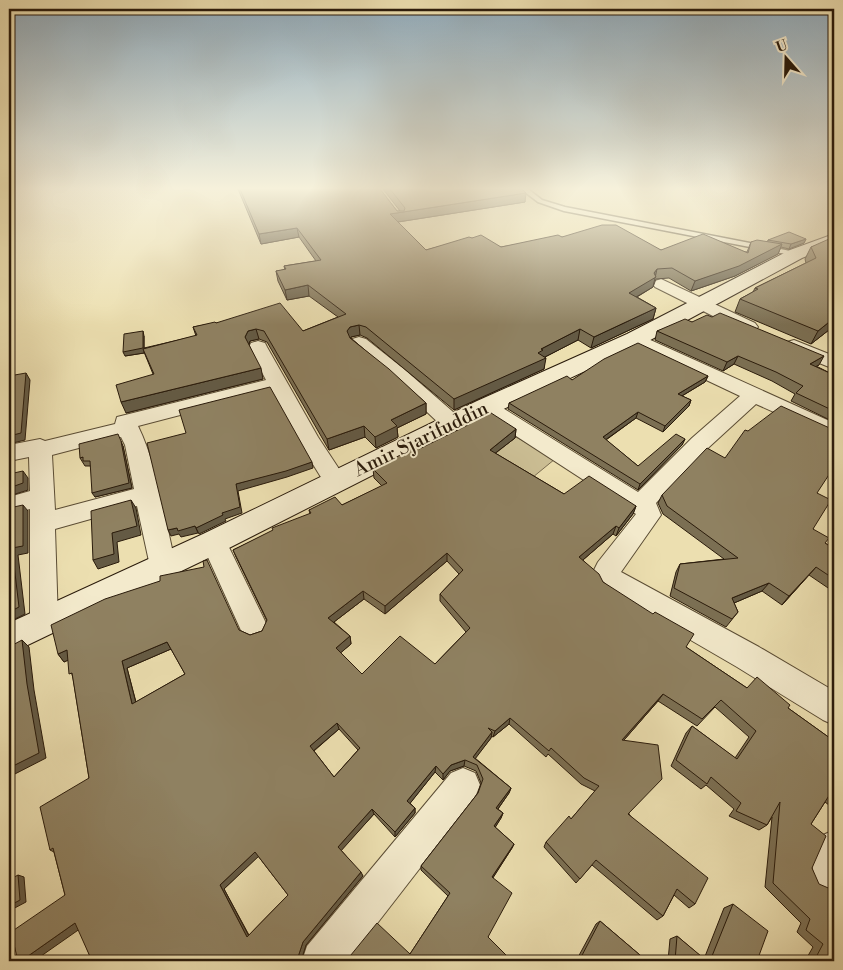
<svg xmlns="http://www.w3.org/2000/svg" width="843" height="970" font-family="'Libre Bodoni',serif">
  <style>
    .green { fill: #cbbe94; stroke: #7a6c50 }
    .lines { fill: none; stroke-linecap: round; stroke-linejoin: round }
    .service-casing { stroke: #5a4c34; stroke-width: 3 }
    .minor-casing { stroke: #5a4c34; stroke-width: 2 }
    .secondary-casing { stroke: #2a1b0b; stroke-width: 2 }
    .service { fill: #f3eacc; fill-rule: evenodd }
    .minor { fill: #f3eacc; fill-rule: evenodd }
    .secondary { fill: #f3eacc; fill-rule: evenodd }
    .wall { fill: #7b6f53; stroke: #2a1b0b; fill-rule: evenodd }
    .shaded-wall { fill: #645a44; stroke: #2a1b0b }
    .building { fill: #8f8161; stroke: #2a1b0b; fill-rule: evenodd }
    .labels { text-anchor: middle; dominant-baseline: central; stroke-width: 4; stroke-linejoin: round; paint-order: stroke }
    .street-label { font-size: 19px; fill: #2a1b0b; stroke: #f3eacc }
  </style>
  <rect width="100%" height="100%" fill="#ecdfb0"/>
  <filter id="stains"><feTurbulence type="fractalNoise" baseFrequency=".004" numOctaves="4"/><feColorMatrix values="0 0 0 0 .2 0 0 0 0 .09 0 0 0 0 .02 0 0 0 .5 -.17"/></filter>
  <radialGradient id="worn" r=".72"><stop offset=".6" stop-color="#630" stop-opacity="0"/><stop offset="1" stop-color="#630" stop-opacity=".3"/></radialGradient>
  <polygon class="green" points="516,437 555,459 527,482 490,458"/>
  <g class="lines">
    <defs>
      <polygon id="service" points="521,189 528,189 542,200 565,207 796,252 800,254 796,256 564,211 538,202"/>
      <g id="minor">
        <polygon points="661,279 755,323 758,327 755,331 749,332 743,331 655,287 653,284 655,281"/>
        <polygon points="635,333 834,423 834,439 756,404 708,448 656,503 661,515 621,572 759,647 834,691 834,725 823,720 737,667 601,588 594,570 598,562 636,514 479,412 476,407 479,402 486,400 493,402 638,492 692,438 740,396 628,343 626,339 628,335"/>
        <polygon points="359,337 366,339 405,370 460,418 463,423 460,428 452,430 444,428 391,378 352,347 350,343 352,339"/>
        <polygon points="794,340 834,356 834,369 787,350 785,346 787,342"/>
        <path d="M258 341 265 343 267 347 318 437 343 475 347 481 343 487 335 490 327 487 298 440 272 391 138 426C158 467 165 521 176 566L172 574 163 577 154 574 150 566 137 506 55 529 58 622 54 631 44 635 34 631 30 622V509L9 515V497L30 491 29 457 9 461V445L40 439 45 441 115 424 117 417 266 380 249 347 251 343ZM121 437 125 445 134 489 55 510 52 455Z"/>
        <polygon points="214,532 223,535 264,619 268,628 264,637 254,641 244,637 201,542 205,535"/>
        <polygon points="463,768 475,773 480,785 475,797 348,961 302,961 307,946 451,773"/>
        <polygon points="834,830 834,888 824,892 811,886 805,873 821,836"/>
      </g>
      <polygon id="secondary" points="834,234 834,245 802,258 643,344 495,413 225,550 9,654 9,623 203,534 477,401 627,334 790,250"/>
    </defs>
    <use href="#service" class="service-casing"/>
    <use href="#minor" class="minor-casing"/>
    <use href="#secondary" class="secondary-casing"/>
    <use href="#service" class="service"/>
    <use href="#minor" class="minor"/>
    <use href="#secondary" class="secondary"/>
  </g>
  <g class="wall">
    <polygon points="238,189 380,189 397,211 400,211 383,189 522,189 525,202 398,222 426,250 472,238 501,247 562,237 661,250 747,252 751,242 767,242 768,240 806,239 804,243 789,249 781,247 778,254 735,276 691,291 669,278 656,279 653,287 637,297 656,308 653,319 591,348 578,340 545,357 544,369 454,410 367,338 360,335 351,337 351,338 426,403 426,414 397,428 398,437 376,448 365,437 329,450 267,342 259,339 250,341 249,345 263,379 126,413 153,374 144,352 144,353 125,356 144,336 144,348 196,336 193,327 216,323 303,331 338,317 309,296 287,300 278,281 276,271 285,270 284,266 316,261 299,237 261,244"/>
    <polygon points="834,241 834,326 811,344 735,312 740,299 753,292 755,288 806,263 805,259 811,247"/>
    <polygon points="692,322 819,365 816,366 834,375 834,422 791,401 795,394 772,381 734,364 723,371 655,340 657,331"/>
    <polygon points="708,376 705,382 682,396 691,400 689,406 663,432 636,418 606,440 638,466 685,439 682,445 638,490 508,409 509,403 572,380"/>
    <path d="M467 422 516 429 515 438 495 453 564 494 636 506 633 514 616 536 613 534 583 560 603 582 686 647 747 688 788 708 834 741V809L825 802 811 824 812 868 834 961H805L813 947 797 932 801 923 765 887 772 817 767 825 759 830 729 816 734 809 706 785 701 789 671 766 686 733 692 726 735 758 749 737 715 707 697 726 658 701 623 741 629 814 695 904 689 908 674 895 663 916 657 920 592 865 576 883 544 847 546 842 571 819 595 791 581 784 548 754 546 757 509 724 493 737 491 736V738L475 758 511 788 509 793 498 809 503 813 501 818 495 827 514 844 512 848 493 877 488 937 512 961H92L65 895 54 852 50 850 89 778 73 678 68 660 64 662 58 654 239 630 250 635 262 631 267 621 236 557 233 550 310 514 309 510 342 505 382 486 374 478 373 469 419 449 466 426ZM447 561 459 574 440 594V601L466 632 435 664 362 674 340 653 351 644 350 636 334 622 364 599 385 614ZM171 649 185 674 136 702 127 668ZM339 729 358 750 334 777 314 751ZM464 766 476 771 481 783 478 793 421 866V870L448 896 410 954 346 961 301 960 306 945 363 876 341 850 374 814 395 837 415 813V808L410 803 435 772 443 780 450 771ZM258 856 288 895 249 935 224 889Z"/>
    <polygon points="123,446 132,488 95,497 91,466 85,466 80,458"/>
    <polygon points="725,458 817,493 813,529 825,543 834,549 834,592 809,575 782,605 762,591 734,603 738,612 726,627 670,596 676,572 680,564 724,559 663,514 658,503 662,495"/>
    <polygon points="733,904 757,961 668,961 670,939 677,936 704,959 724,908"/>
    <polygon points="600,921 647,961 576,961 596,924"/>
  </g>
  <g class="shaded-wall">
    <polygon points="526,193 525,202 391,223 390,214"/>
    <polygon points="297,228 299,237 261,244 259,234"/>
    <polygon points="806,239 804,243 789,249 791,244"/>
    <polygon points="782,244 778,254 735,276 691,291 695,281"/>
    <polygon points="657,269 653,287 626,303 629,293 654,273"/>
    <polygon points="308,285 309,296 287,300 285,290"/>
    <polygon points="656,308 653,319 591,348 594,337"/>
    <polygon points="834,318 834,326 811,344 818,331"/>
    <polygon points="359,325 360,335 351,337 348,342 347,331 350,327"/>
    <polygon points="256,329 259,339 250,341 247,348 245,337 248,331"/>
    <polygon points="580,329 578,340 541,359 546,358 544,369 454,410 454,399 538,353 541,349"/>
    <polygon points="143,331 144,336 144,353 125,356 123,352"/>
    <polygon points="738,356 734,364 723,371 727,362"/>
    <polygon points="824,356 819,365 805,372 810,364"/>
    <polygon points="261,368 263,379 126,413 121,402"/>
    <polygon points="26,373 30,380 25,440 9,444 9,436"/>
    <polygon points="708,376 705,382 675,400 678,394"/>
    <polygon points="691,400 689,406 663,432 665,426"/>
    <polygon points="426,403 426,414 397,428 398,437 376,448 375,437 391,420"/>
    <polygon points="638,412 636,418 601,443 603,437"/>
    <polygon points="364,426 365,437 329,450 327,439"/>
    <polygon points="516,429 515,438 489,458 490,450"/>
    <polygon points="685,439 682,445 638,490 640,484"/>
    <polygon points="121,441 123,446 132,488 95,497 92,493"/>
    <polygon points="312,462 313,468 287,477 238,491 242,513 225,519 226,521 199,534 196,528 222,513 236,484"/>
    <polygon points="23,471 28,478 28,490 9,496 9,488"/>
    <polygon points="131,500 136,508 141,535 117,542 119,562 98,569 93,560 112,533"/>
    <polygon points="23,505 28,511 28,553 18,555 25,614 9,622 12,548"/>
    <polygon points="636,506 633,514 616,536 619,528"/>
    <polygon points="195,526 198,533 181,537 179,534 171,536 168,530 177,528"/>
    <polygon points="616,526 613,534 577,565 579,557"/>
    <polygon points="447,553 447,561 385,614 385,606"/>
    <polygon points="816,567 809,575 782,605 789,596"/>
    <polygon points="769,583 762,591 727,606 732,598"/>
    <polygon points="363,591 364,599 330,625 328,618"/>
    <polygon points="350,636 351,644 337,656 336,648"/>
    <polygon points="22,640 29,647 34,690 46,758 9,777 9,768"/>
    <polygon points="167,642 171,649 127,668 138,711 132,704 122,661"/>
    <polygon points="67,650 73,658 64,662 58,654"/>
    <polygon points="663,694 658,701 618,747 622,740"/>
    <polygon points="510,718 509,724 493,737 495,731"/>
    <polygon points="337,723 339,729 312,752 310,746"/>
    <polygon points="492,732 491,738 472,763 473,757"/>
    <polygon points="465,760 464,766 450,771 443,780 443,774 451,765"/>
    <polygon points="436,766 435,772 408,806 407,801"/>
    <polygon points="511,788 509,793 495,813 496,808"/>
    <polygon points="415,808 415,813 395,837 395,832"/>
    <polygon points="372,809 374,814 340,852 338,847"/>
    <polygon points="503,813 501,818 493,831 494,826"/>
    <polygon points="514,844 512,848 491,881 492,877"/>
    <polygon points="255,852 259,856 224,889 251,940 247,937 220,885"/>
    <polygon points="361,872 363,876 306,945 301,961 297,960 303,942"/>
    <polygon points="18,875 24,877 26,902 9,911 9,906"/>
    <polygon points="75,923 84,926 34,961 21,961"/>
  </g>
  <g class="building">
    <polygon points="240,189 380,189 397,211 404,211 405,208 390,189 522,189 526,193 390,214 426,250 469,237 472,238 481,235 501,247 558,235 562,237 602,225 616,225 661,250 703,234 748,253 751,242 757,240 782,244 739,266 695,281 672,268 657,269 654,273 656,277 629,293 656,308 594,337 580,329 541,349 543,350 538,353 546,358 454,399 366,327 359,325 350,327 347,331 350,338 389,369 426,403 391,420 397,426 375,437 364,426 327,439 264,331 256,329 248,331 245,337 261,368 121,402 116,385 154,374 143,349 197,335 193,327 215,322 216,323 280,303 303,331 346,314 308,285 285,290 276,271 286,269 284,266 321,260 297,228 259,234"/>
    <polygon points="789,232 806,239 791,244 768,240"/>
    <polygon points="829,239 834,241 834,318 818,331 740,299 758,289 755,288 816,258 811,247"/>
    <polygon points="720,313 824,356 810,364 834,375 834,411 796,393 803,386 776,372 738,356 727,362 657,331 685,319 692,322 707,315 712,317"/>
    <polygon points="143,331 143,348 123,352 124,334"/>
    <polygon points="638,343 708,376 678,394 691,400 665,426 638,412 603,437 638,466 676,434 685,439 640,484 509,403 567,376 572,380 604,359"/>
    <polygon points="26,373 21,433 9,436 9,376"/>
    <polygon points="270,387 312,462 286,471 236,484 240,507 222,513 223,515 196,528 195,526 178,531 177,528 168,530 147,443 186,433 179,410"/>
    <polygon points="781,406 834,430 834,467 817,493 831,500 813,529 829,538 825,543 834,549 834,579 816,567 789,596 769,583 732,598 738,612 732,619 674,588 680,564 738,558 667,506 662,495 707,448 725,458 745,430 748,431"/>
    <path d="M488 411 516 429 490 450 564 494 589 476 636 506 619 528 616 526 579 557 599 574 603 582 653 614 655 612 694 634 686 647 747 688 757 677 790 705 788 708 834 741V797L830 794 811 824 826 836 812 868 819 884 833 890 834 889V961H814L823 944 806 930 810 919 773 883 780 802 767 825 736 811 741 803 711 777 707 784 676 760 692 726 737 759 756 731 721 700 702 719 663 694 622 740 658 745 662 779 628 814 708 878 695 904 677 889 663 916 596 860 580 879 546 842 569 816 571 819 599 786 584 778 551 748 549 751 510 718 495 731 488 728 492 732 473 757 511 788 496 808 503 813 494 826 514 844 492 877 512 893 488 937 512 961H92L75 923 21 961H18L11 932 65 895 53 848 50 850 40 807 89 778 72 673 69 674 67 650 58 654 51 625 105 599 160 581V576L204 567 203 561 207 560 239 630 250 635 262 631 267 620 233 550 273 530 272 528 311 513 309 510 335 497 342 505 387 483 373 469 416 447 419 449 470 424 467 422ZM447 553 463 570 440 594 470 628 435 664 400 636 362 674 336 648 350 636 328 618 363 591 385 606ZM167 642 185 674 132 704 122 661ZM337 723 360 748 334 777 310 746ZM465 760 477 765 483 779 478 793 421 866 450 893 410 954 377 923 346 961 297 960 303 942 361 872 338 847 372 809 395 832 415 808 407 801 436 766 443 774 451 765ZM255 852 288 895 247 937 220 885Z"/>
    <polygon points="118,434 121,441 129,483 92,493 90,461 83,461 83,457 80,458 79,444"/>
    <polygon points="23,471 23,483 9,488 9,474"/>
    <polygon points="131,500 137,526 112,533 114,554 93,560 91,511"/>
    <polygon points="23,505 23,546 12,548 19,607 9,612 9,508"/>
    <polygon points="22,640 27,684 39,753 9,768 9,647"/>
    <polygon points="18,875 20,900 9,906 9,880"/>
    <polygon points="733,904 768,931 757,961 710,961"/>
    <polygon points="600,921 647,961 579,961"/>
    <polygon points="677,936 707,961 675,961"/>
  </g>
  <linearGradient id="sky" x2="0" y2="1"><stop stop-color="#8faabb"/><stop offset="0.58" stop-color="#f6f1db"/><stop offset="1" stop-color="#f6f1db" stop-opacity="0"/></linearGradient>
  <rect width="843" height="325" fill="url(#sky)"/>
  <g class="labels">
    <g class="street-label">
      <text transform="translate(421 439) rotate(-26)">Amir Sjarifuddin</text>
    </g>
  </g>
  <rect width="843" height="970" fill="none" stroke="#ecdfb0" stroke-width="30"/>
  <rect x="10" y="10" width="823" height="950" fill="none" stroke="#2a1b0b" stroke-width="2.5"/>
  <rect x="15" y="15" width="813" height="940" fill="none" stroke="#2a1b0b"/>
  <g transform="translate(786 58) rotate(340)" stroke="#f3eacc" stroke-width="4" paint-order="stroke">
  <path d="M0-4L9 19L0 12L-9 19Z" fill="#2a1b0b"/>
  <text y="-8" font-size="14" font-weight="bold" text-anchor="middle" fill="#2a1b0b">U</text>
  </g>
  <rect width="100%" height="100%" filter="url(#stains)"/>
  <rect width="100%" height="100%" fill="url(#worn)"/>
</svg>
